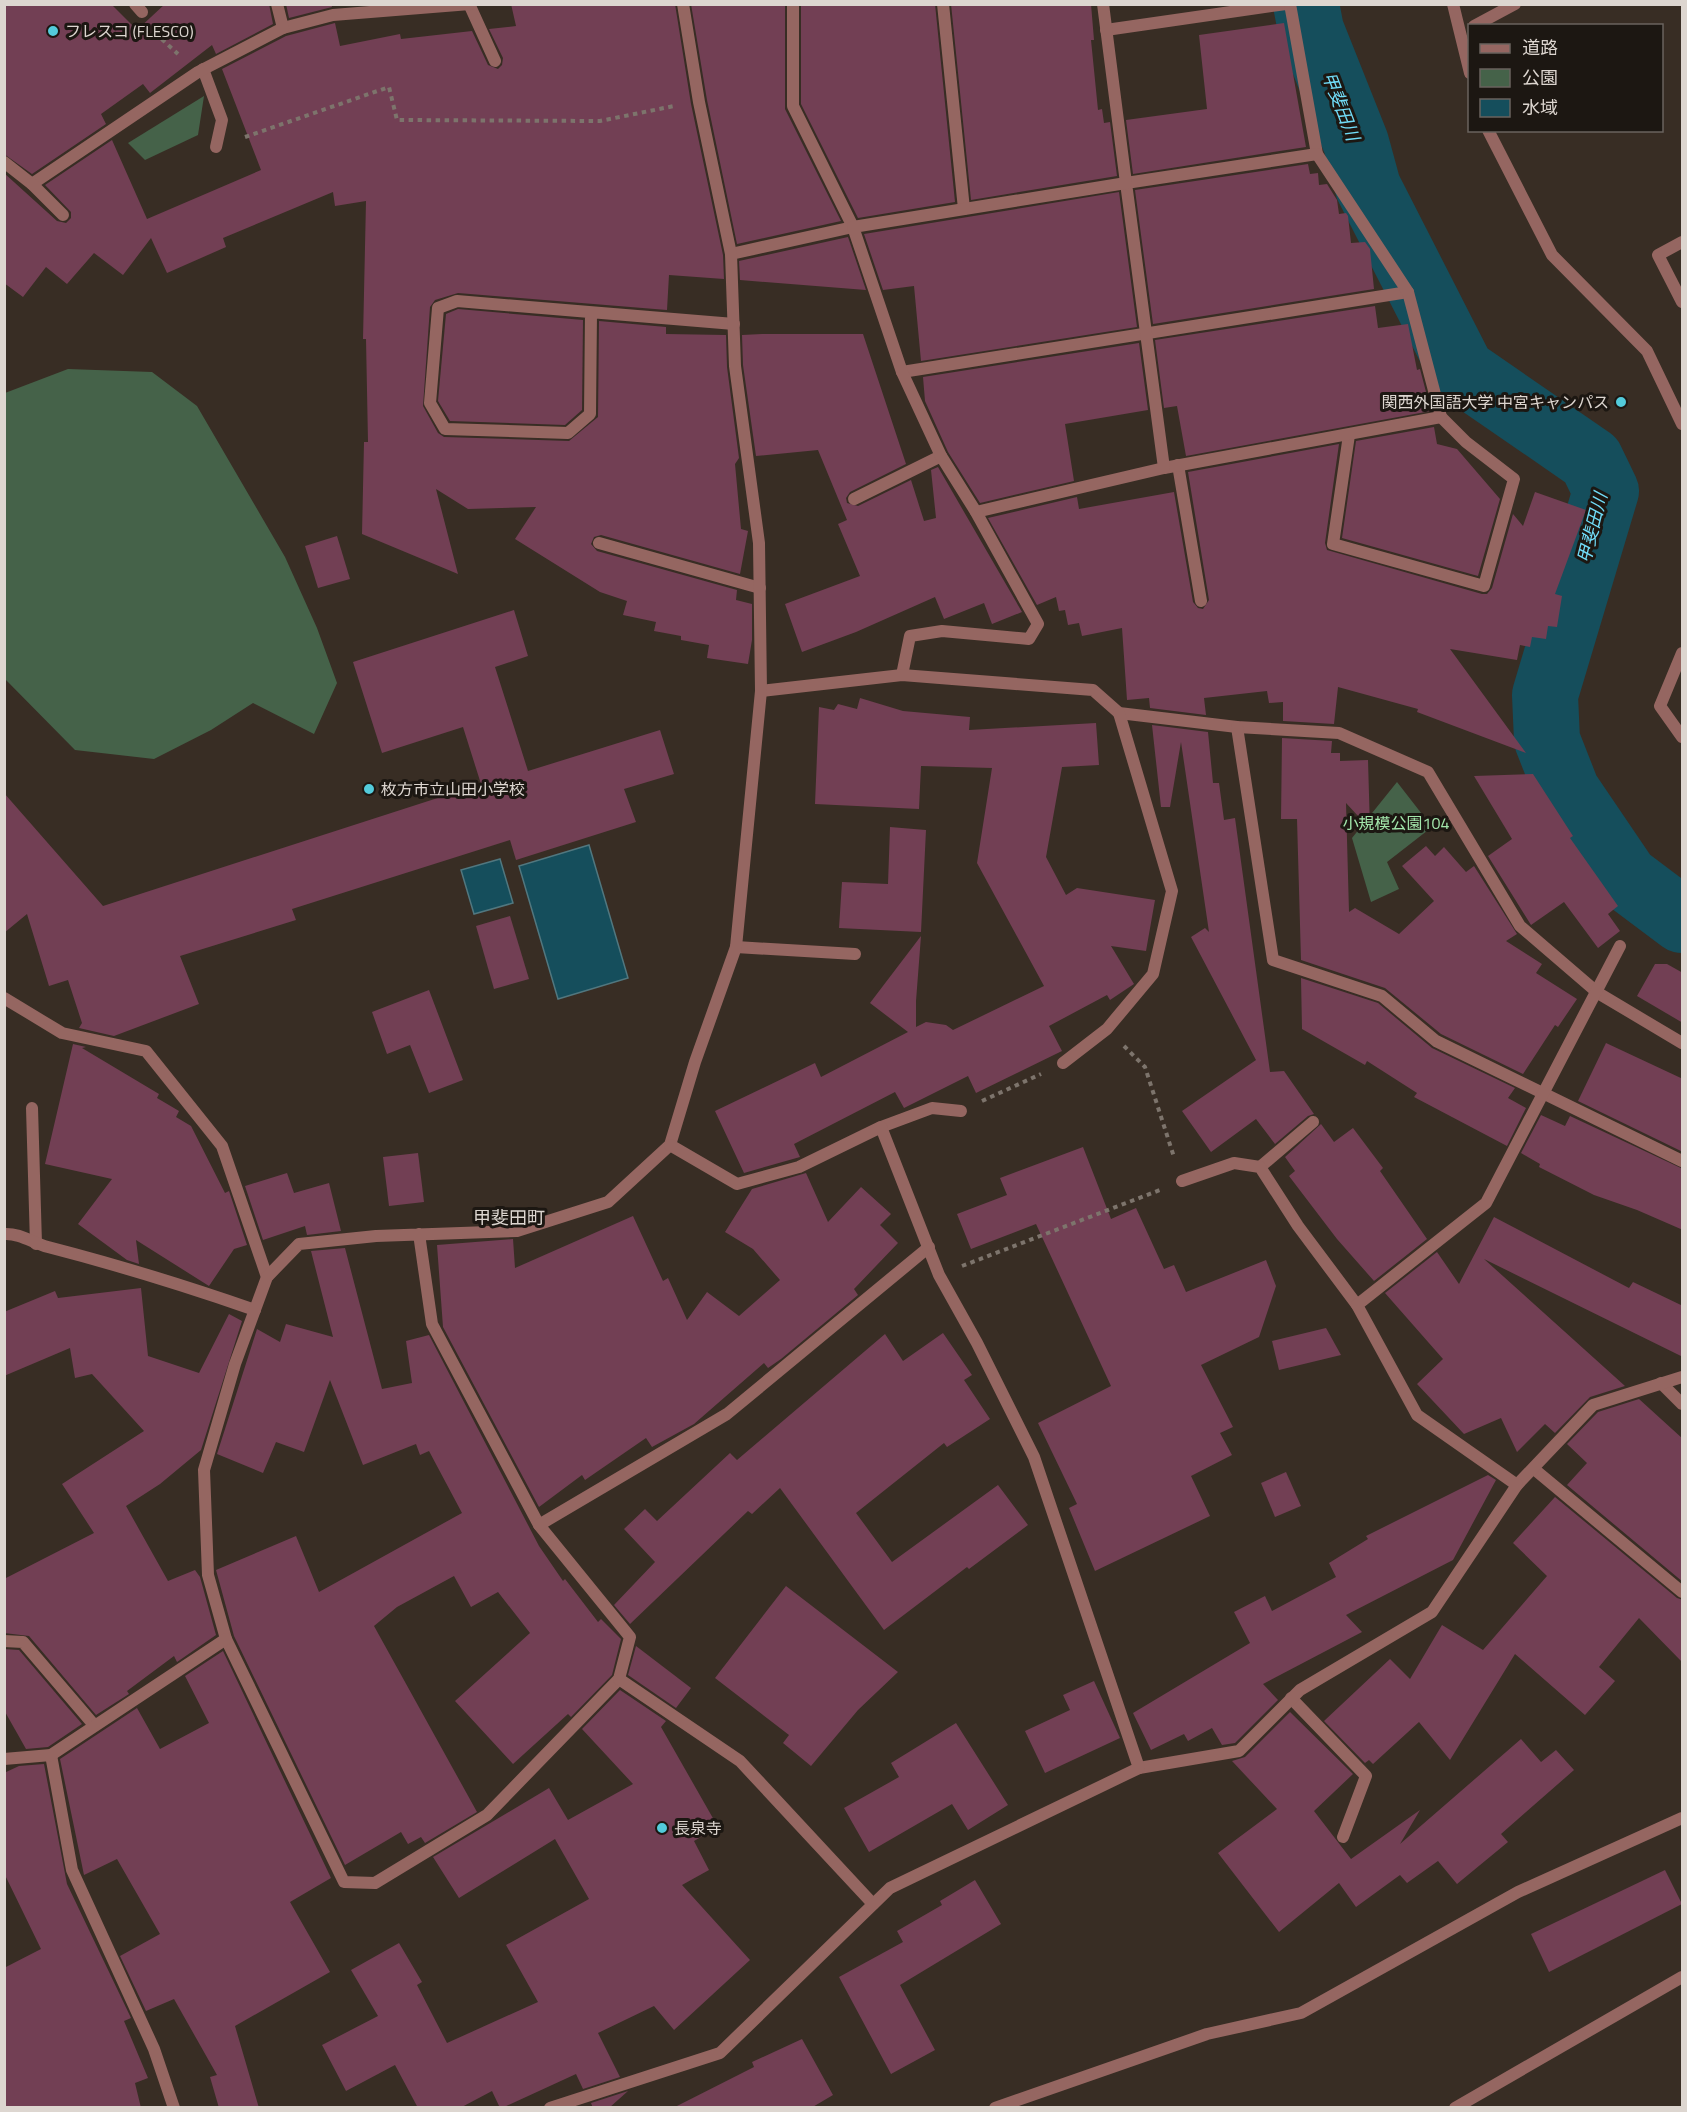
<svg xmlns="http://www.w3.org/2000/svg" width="1687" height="2112" font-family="'Titillium Web','Noto Sans JP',sans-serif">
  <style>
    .green { fill: #456249 }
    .water { fill: #154e5c; stroke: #51777f; stroke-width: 1.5 }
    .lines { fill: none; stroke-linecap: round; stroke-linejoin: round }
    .river { stroke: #154e5c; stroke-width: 66 }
    .building { fill: #723f54 }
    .path { stroke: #7d746c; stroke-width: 4; stroke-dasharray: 4.5 4.5; stroke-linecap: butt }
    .service { stroke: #956661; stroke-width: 12 }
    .minor { stroke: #956661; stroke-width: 12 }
    .poi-dot { fill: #53cbdb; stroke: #1c1712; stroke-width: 2 }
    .labels { text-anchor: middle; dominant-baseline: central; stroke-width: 6; stroke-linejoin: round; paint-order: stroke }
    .poi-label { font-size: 16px; fill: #ddd6d0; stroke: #1c1712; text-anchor: start }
    .park-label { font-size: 16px; fill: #a3e7ac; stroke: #1c1712 }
    .water-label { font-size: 18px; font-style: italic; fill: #71dcf8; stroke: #1c1712 }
    .neighbourhood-label { font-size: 18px; fill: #ddd6d0; stroke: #1c1712 }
  </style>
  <rect width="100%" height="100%" fill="#382d24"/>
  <g class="green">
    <polygon points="204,96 198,135 145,160 128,143"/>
    <polygon points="68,369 152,372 197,406 285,557 317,628 337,683 314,734 253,703 211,730 154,759 75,750 5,679 5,393"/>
    <polygon points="1397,782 1432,827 1387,862 1399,889 1371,902 1352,838"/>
  </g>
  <g class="water">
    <polygon points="589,845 628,978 558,999 519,866"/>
    <polygon points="500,859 513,903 474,914 461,870"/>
  </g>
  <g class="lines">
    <polyline class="river" points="1306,4 1311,30 1356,143 1368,187 1462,371 1591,460 1606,491 1545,695 1547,740 1567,791 1626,878 1682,920"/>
  </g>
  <g class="building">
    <polygon points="4,4 111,4 137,30 165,4 269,4 273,24 216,54 212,45 150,93 143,84 101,114 106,124 32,174 4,154"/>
    <polygon points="286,4 331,4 332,7 289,18"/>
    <polygon points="511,4 675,4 691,104 723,255 724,279 669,275 667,310 458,293 435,300 430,307 423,406 438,433 444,437 569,441 598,417 599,321 666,327 666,334 726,335 727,367 739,458 735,464 741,529 748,531 740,574 601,535 594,537 591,544 597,551 737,590 736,600 752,604 752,640 748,664 707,658 709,645 681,640 681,636 654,631 656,622 623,615 627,601 600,592 515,539 536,507 468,509 436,489 458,574 362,534 364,442 368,442 366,339 363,339 366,201 335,206 333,192 223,238 226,247 167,273 151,238 123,275 94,253 67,284 46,267 23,297 4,283 4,173 57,221 66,223 71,218 71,212 45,185 112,140 147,219 261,170 222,69 286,36 335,23 340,46 400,34 401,39 472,31 488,65 498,69 502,65 503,58 489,29 516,26"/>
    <polygon points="691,4 785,4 785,109 841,221 737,244 707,100"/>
    <polygon points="801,4 935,4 955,202 858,218 801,104"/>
    <polygon points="951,4 1091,4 1094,40 1091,40 1098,110 1102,109 1104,123 1110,122 1117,176 971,200"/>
    <polygon points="1284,23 1306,147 1133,174 1126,120 1207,109 1199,35"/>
    <polygon points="1308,164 1310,174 1318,173 1319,185 1327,184 1337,200 1339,214 1346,213 1348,216 1351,243 1365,242 1370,249 1374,289 1153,324 1135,190"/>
    <polygon points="1119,192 1137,327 921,361 914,286 883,290 864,234"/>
    <polygon points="848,237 866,290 740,280 739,261"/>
    <polygon points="1375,306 1378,328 1408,324 1417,370 1420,369 1431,411 1186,456 1177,406 1164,408 1155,340"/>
    <polygon points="458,309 583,320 582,410 565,425 450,421 438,401 446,314"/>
    <polygon points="762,334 863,334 906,464 850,492 846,498 847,503 858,506 911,480 924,521 936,518 931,470 938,467 1022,612 992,624 984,603 944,619 935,597 856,632 802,652 785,604 860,576 838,524 847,520 818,450 756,456 743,365 742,335"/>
    <polygon points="1139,343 1148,410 1065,424 1074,481 980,503 948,452 925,401 923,377"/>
    <polygon points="1434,427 1437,444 1457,449 1500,499 1478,576 1342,538 1356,441"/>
    <polygon points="1339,444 1325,543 1327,550 1482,594 1487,594 1492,588 1513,514 1523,526 1535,492 1586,510 1555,594 1562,596 1557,627 1548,626 1546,639 1532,637 1530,647 1520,645 1517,660 1450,649 1526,753 1417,712 1418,709 1338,687 1334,724 1283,721 1283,702 1269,703 1267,691 1204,698 1206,715 1150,708 1149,698 1127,700 1122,628 1082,636 1079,623 1068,625 1065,610 1059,611 1056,597 1037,605 988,518 1077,497 1079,509 1174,492 1193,602 1198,608 1203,609 1209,600 1188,472"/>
    <polygon points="337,536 350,579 318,588 305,546"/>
    <polygon points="514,610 528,656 495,667 528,771 660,730 674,774 624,789 636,822 516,860 510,840 292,909 296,920 180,956 199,1004 114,1036 79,1028 82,1023 68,980 49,986 27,914 4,933 4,793 103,906 481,784 463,727 382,753 353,662"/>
    <polygon points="860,698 903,711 970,717 969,730 1096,723 1099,765 1062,767 1046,857 1066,895 1077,888 1155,900 1146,951 1111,946 1134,984 1110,1000 1107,995 1049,1026 1062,1051 976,1093 968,1076 904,1108 895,1092 794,1144 800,1157 744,1173 715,1111 815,1063 821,1077 908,1032 870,1003 921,936 916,1001 916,1027 926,1022 946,1025 953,1030 1044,986 977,863 992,768 921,766 919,809 815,804 819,707 834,710 838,704 857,709"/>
    <polygon points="1152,725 1208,732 1213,783 1219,783 1224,820 1235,818 1270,1072 1284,1071 1314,1114 1308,1116 1275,1144 1256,1119 1211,1152 1182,1111 1256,1060 1191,937 1205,928 1209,932 1181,742 1170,807 1161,807"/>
    <polygon points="1282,738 1332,741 1331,753 1340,753 1340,761 1368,760 1370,829 1346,803 1349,912 1355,908 1399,934 1434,901 1402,866 1426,846 1435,856 1444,847 1466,872 1474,866 1517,934 1506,941 1542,964 1536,973 1577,999 1558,1027 1555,1025 1523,1074 1441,1034 1385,988 1301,960 1297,819 1281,819"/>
    <polygon points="1533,774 1573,836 1570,838 1618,906 1608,914 1620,931 1598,948 1564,902 1531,925 1488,856 1512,839 1474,776"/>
    <polygon points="890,827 926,830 921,932 839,928 842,882 888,884"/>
    <polygon points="510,916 529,979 494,989 476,926"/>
    <polygon points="1655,964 1667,964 1683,973 1683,1023 1637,996"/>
    <polygon points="1301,978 1378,1003 1432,1048 1515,1088 1508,1098 1526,1108 1507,1146 1414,1097 1417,1093 1367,1061 1365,1065 1302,1029"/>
    <polygon points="429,990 463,1080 429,1093 410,1045 387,1054 372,1012"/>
    <polygon points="1606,1043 1683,1079 1683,1152 1578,1101"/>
    <polygon points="73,1044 86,1047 82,1048 159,1094 157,1098 179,1111 176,1117 191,1126 225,1193 229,1191 247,1245 234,1249 209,1286 136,1240 139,1264 127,1260 78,1224 112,1179 45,1164"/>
    <polygon points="1541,1115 1565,1126 1570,1116 1683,1169 1683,1230 1637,1210 1594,1195 1539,1167 1540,1164 1521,1153"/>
    <polygon points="1321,1124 1334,1142 1353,1128 1383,1168 1380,1171 1427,1239 1374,1281 1337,1239 1289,1176 1295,1171 1285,1157"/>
    <polygon points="1083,1147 1111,1219 1136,1208 1164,1269 1174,1265 1186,1292 1266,1260 1276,1286 1259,1337 1201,1365 1233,1427 1220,1433 1232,1455 1191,1476 1210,1516 1095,1571 1069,1508 1077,1504 1038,1423 1111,1386 1036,1224 971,1249 957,1214 1007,1195 1000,1178"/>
    <polygon points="418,1153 424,1202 389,1206 383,1157"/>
    <polygon points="287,1173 294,1193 329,1183 341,1231 307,1235 305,1226 263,1240 245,1186"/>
    <polygon points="806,1173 828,1222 861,1187 891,1214 880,1225 898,1243 854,1289 858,1295 781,1359 768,1368 764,1363 694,1424 652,1447 646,1438 585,1480 582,1475 539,1507 443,1327 437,1245 513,1239 515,1268 633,1216 663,1281 668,1278 687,1320 707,1292 739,1316 780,1280 753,1249 725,1232 752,1189"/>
    <polygon points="1494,1217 1629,1288 1633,1282 1683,1306 1683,1357 1484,1259 1625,1386 1590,1397 1555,1433 1545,1424 1517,1452 1501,1418 1464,1434 1417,1384 1443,1359 1385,1293 1437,1252 1459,1284"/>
    <polygon points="345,1248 382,1389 412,1383 406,1341 429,1335 539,1546 563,1581 565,1579 598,1622 601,1619 621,1639 612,1675 571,1717 568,1714 513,1764 455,1701 530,1633 498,1592 471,1607 454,1576 397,1607 374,1626 477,1812 425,1843 421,1837 408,1844 401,1832 345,1865 234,1636 216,1570 296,1536 319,1592 462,1513 429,1451 420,1455 416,1444 363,1465 330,1380 304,1452 276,1442 263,1473 217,1454 257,1329 280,1342 286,1324 333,1337 311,1251"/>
    <polygon points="141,1288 148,1356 199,1373 229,1314 242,1321 201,1450 160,1484 126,1506 168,1581 195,1570 200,1577 216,1635 177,1662 174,1656 127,1691 129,1694 96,1715 29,1636 4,1633 4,1579 94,1533 62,1484 144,1431 92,1374 75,1378 70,1348 4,1376 4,1312 55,1291 58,1298"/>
    <polygon points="1326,1328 1341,1355 1279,1370 1272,1341"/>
    <polygon points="943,1333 972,1375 964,1380 990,1419 947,1447 944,1443 856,1513 892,1562 998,1485 1028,1525 969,1569 967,1567 884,1630 780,1488 752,1514 748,1511 630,1624 614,1605 655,1562 624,1529 645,1509 657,1521 730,1453 737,1460 885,1334 903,1361"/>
    <polygon points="1639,1399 1683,1439 1683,1582 1567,1485 1587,1463 1567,1444 1598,1412"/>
    <polygon points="1286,1472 1301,1506 1275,1517 1261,1483"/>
    <polygon points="1488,1475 1496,1480 1453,1560 1346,1615 1362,1632 1263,1684 1278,1700 1235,1743 1222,1745 1212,1728 1188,1741 1184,1734 1151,1750 1133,1713 1250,1643 1234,1612 1265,1596 1272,1611 1336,1577 1329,1563 1368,1539 1366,1536"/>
    <polygon points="1555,1497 1677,1598 1683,1600 1683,1663 1639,1618 1599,1667 1615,1681 1585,1715 1515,1654 1450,1760 1419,1722 1373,1764 1369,1760 1365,1763 1324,1721 1390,1659 1410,1679 1442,1625 1483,1650 1547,1576 1513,1543"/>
    <polygon points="786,1586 898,1672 858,1710 811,1766 783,1743 789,1735 715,1678"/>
    <polygon points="636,1646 691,1688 676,1708 628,1675"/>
    <polygon points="4,1649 19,1650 82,1724 48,1747 26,1749 4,1710"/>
    <polygon points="223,1651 331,1878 290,1902 330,1972 235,2026 259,2108 219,2108 210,2077 217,2075 174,1999 146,2011 120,1956 160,1934 117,1859 84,1875 60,1759 137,1708 160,1749 209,1723 185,1676"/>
    <polygon points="1094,1681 1120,1738 1045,1773 1025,1731 1070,1710 1063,1695"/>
    <polygon points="620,1690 666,1721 661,1727 718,1827 694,1841 709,1870 682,1885 750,1960 674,2030 654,2006 598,2033 620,2077 583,2089 576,2074 502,2108 500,2108 492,2091 460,2108 418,2108 395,2065 346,2091 322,2045 378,2016 351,1970 399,1943 422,1982 417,1985 447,2043 538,2002 506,1945 589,1899 555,1839 459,1898 433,1857 549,1788 568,1820 633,1784 582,1729"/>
    <polygon points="1290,1712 1353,1774 1314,1811 1351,1859 1420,1810 1400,1844 1521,1739 1541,1762 1556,1750 1574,1770 1501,1834 1508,1842 1457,1884 1438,1861 1407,1883 1400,1875 1356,1907 1339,1883 1279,1932 1218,1853 1277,1809 1232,1761 1245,1757"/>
    <polygon points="956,1723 1008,1805 968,1830 952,1804 869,1852 844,1808 899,1777 891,1763"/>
    <polygon points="44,1764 67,1884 131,2018 124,2021 148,2078 135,2083 141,2108 4,2108 4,1968 41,1949 4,1873 4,1773 19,1766"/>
    <polygon points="1665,1870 1682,1904 1549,1972 1531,1934"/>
    <polygon points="975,1880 1001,1924 900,1985 935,2050 891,2074 839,1977 903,1942 897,1931 942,1905 940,1901"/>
    <polygon points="802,2039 833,2095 811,2108 673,2108 754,2067 752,2062"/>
    <polygon points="628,2091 609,2108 593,2108 591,2103"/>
  </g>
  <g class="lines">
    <g class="path">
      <polyline points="155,33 178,54"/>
      <polyline points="245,137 389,87 397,120 600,121 674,106"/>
      <polyline points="1124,1046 1145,1067 1174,1157"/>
      <polyline points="982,1101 1041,1074"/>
      <polyline points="962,1266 1160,1190"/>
    </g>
    <g class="service">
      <polyline points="135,4 142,12"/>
      <polyline points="1453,4 1470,73"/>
      <polyline points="470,6 495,61"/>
      <polyline points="1474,26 1515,4"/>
      <polyline points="1488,130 1552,255 1647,351 1682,424"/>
      <polyline points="1682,242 1658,255 1682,302"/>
      <polyline points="1178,465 1201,601"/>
      <polyline points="1682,653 1660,706 1682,737"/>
      <polyline points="736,947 855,954"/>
      <polyline points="32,1108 36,1244"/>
      <path d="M4 1234C20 1233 33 1243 48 1247 118 1265 186 1286 255 1310"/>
      <polyline points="4,1641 23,1642 94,1725"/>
      <polyline points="1291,1698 1366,1776 1343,1837"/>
      <polyline points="995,2108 1207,2034 1301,2013 1518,1892 1682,1818"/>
      <polyline points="1455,2108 1682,1977"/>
    </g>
    <g class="minor">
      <polyline points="943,4 964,209"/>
      <polyline points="283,28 333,15 470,4"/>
      <polyline points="1106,30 1286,4"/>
      <polyline points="203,69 222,120 216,147"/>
      <polyline points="4,162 32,184 198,72 283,28 277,4"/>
      <polyline points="32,184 63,215"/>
      <polyline points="731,254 853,227 793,106 793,4"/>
      <polyline points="591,313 590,414 568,433 445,429 430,403 438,308 457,301 734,324"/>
      <polyline points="902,372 1408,292"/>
      <polyline points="1349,435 1333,544 1484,586 1514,479 1466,442 1441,417"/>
      <polyline points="1164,468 1441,417 1408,292 1317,154 1290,4"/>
      <polyline points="854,499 941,456"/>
      <polyline points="976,512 1164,468 1126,183 1317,154"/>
      <polyline points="599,543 760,588"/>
      <polyline points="902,675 910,636 942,631 1029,639 1038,624 976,512 941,456 902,372 853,227 1126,183 1103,4"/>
      <polyline points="761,691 902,675 1093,690 1119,713 1237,727 1339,733 1428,772 1520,926 1598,993 1682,1043"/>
      <polyline points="1237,727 1273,960 1382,996 1436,1041 1682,1161"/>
      <polyline points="4,998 62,1033 146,1051 222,1146 267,1277"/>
      <polyline points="1063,1063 1107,1029 1153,974 1172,891 1119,713"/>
      <polyline points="881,1127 932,1108 961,1111"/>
      <polyline points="1260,1167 1313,1122"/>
      <polyline points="1182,1181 1234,1163 1260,1167 1298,1226 1357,1305"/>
      <polyline points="419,1234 432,1324 539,1525 630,1637 619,1679 487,1815 375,1883 344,1882 226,1639 208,1575 204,1470 235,1364 267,1277 299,1244 376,1236 517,1231 608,1202 670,1145 695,1062 736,947 761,691 759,543 735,366 731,254 699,102 683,4"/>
      <polyline points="1661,1383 1682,1404"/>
      <polyline points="1534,1469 1682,1592"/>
      <polyline points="1517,1485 1593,1405 1682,1377"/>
      <polyline points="539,1525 727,1414 929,1247"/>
      <polyline points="619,1679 740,1761 873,1904"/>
      <polyline points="51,1755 72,1870 154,2049 174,2108"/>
      <polyline points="4,1759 51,1755 226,1639"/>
      <polyline points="1139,1768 1239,1751 1300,1690 1432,1612 1517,1485 1417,1415 1357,1305 1486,1203 1620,946"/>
      <polyline points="550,2108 720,2053 890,1888 1139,1768 1034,1457 977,1343 939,1275 881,1127 799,1167 737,1184 670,1145"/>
    </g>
  </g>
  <g class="poi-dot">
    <circle cx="53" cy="31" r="6"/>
    <circle cx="1621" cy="402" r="6"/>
    <circle cx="369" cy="789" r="6"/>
    <circle cx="662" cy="1828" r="6"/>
  </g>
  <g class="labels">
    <g class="poi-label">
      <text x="65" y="31">フレスコ (FLESCO)</text>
      <text x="1609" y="402" text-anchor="end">関西外国語大学 中宮キャンパス</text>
      <text x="381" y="789">枚方市立山田小学校</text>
      <text x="674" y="1828">長泉寺</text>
    </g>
    <g class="park-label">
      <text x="1396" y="823">小規模公園104</text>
    </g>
    <g class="water-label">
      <text transform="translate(1341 106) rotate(69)">甲斐田川</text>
      <text transform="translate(1592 528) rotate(-76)">甲斐田川</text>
    </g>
    <g class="neighbourhood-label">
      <text x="509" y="1217">甲斐田町</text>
    </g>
  </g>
  <rect width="1687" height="2112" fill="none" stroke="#ddd6d0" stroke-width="12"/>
  <rect x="1468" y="24" width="195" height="108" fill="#1c1712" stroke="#69635e" stroke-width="1.5"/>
  <rect x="1480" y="44" width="30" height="9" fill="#956661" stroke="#69635e" stroke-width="1.5"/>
  <text x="1522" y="54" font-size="18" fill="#ddd6d0">道路</text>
  <rect x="1480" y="69" width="30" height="18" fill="#456249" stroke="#69635e" stroke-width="1.5"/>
  <text x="1522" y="84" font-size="18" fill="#ddd6d0">公園</text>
  <rect x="1480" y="99" width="30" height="18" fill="#154e5c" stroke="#69635e" stroke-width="1.5"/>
  <text x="1522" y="114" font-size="18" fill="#ddd6d0">水域</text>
</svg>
